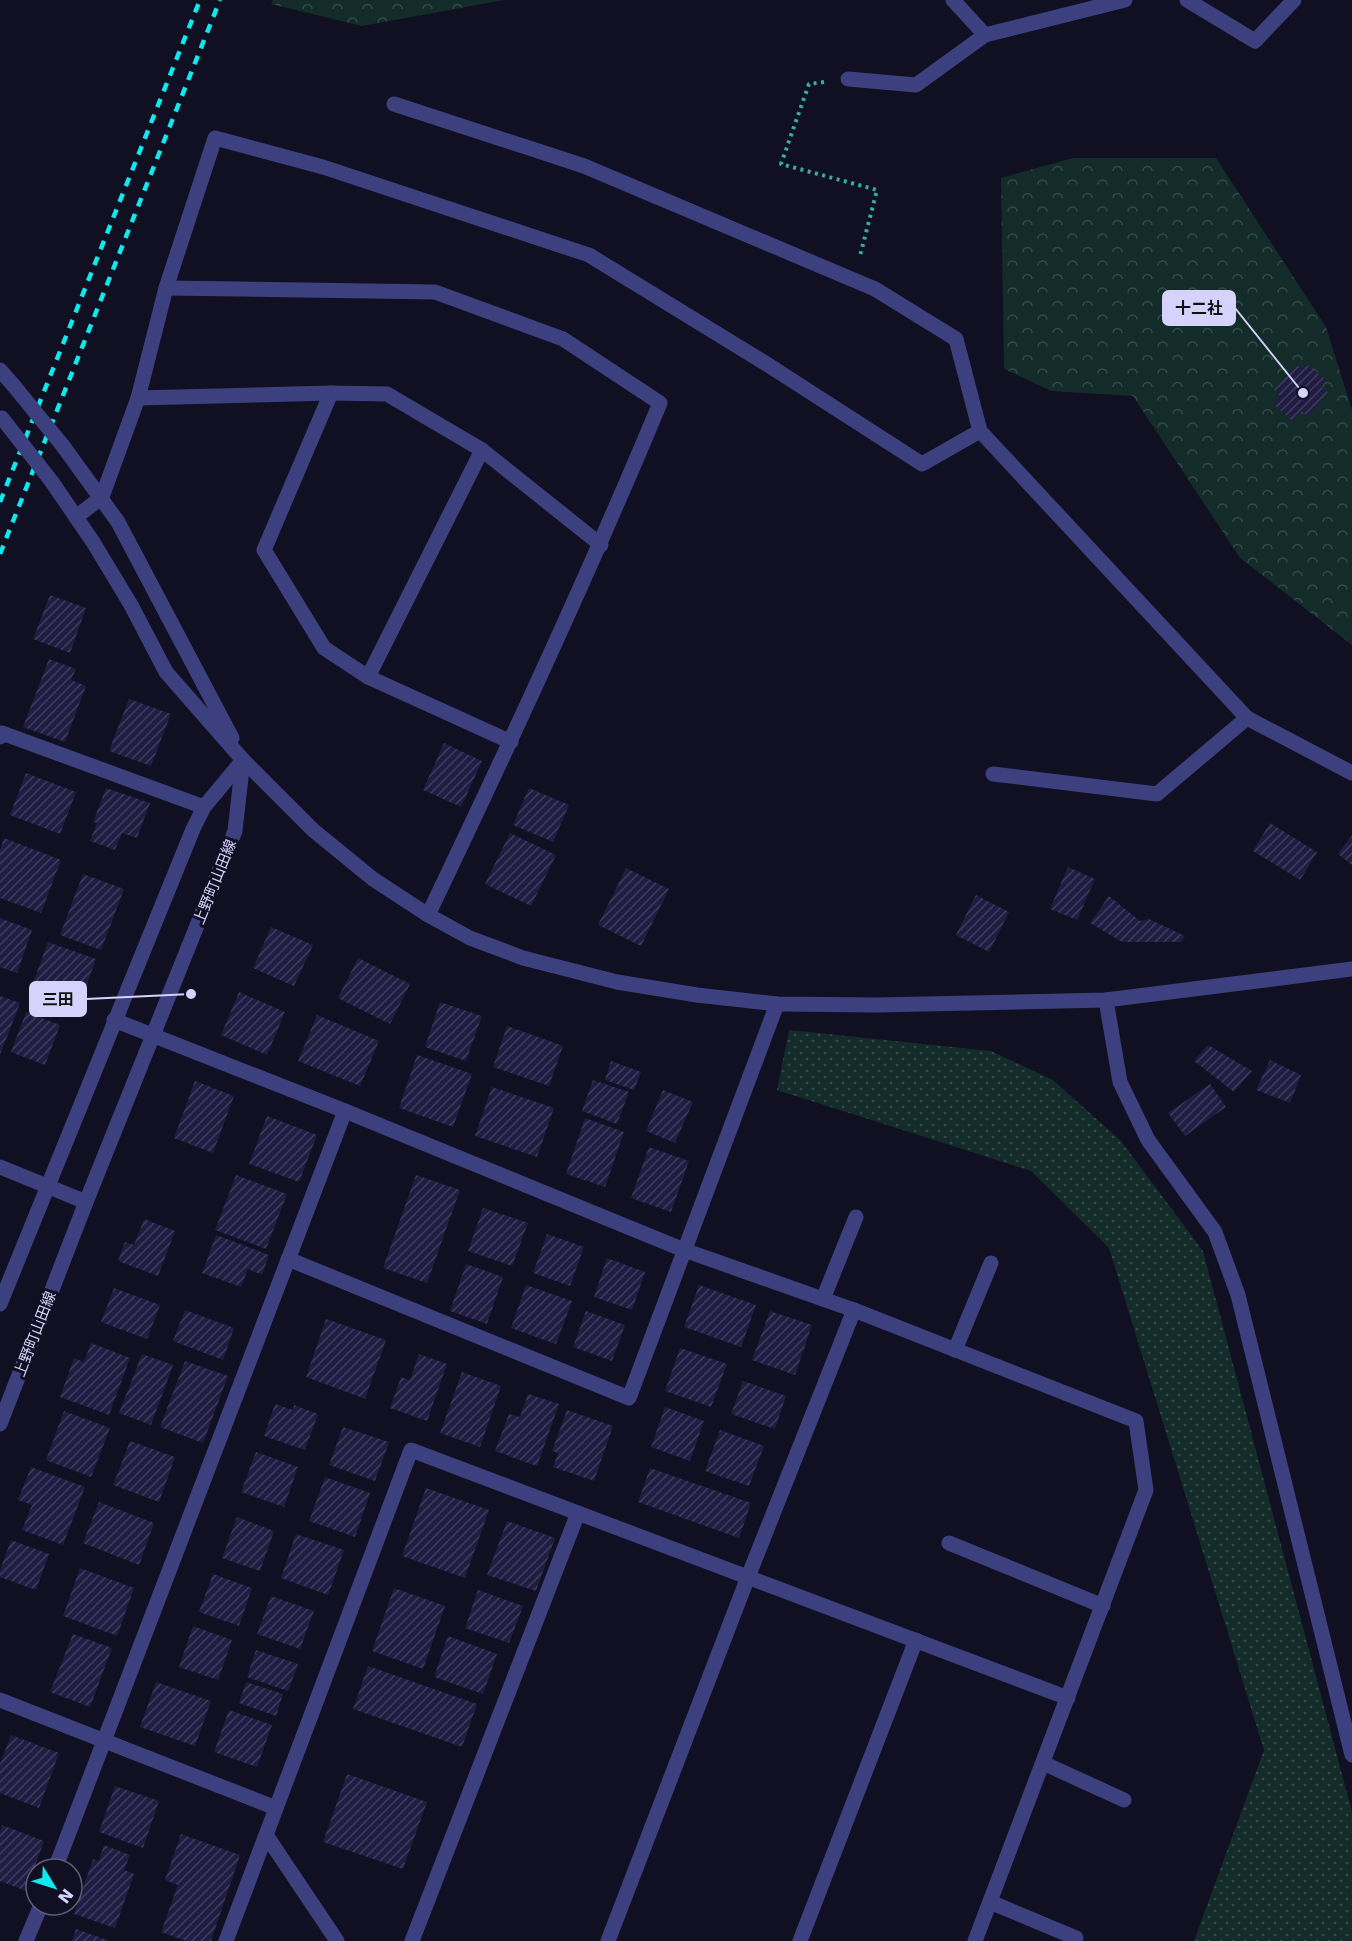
<svg xmlns="http://www.w3.org/2000/svg" width="1352" height="1941" font-family="'DejaVu Sans','Noto Sans JP',sans-serif">
  <style>
    .forest { fill: url(#forest-crowns) }
    .park { fill: url(#park-dots) }
    .building { fill: url(#building-hatch) }
    .lines { fill: none; stroke-linecap: round; stroke-linejoin: round }
    .path { stroke: #36ad9d; stroke-width: 4; stroke-dasharray: 3 4.5; stroke-linecap: butt }
    .service { stroke: #3d407e; stroke-width: 15 }
    .minor { stroke: #3d407e; stroke-width: 15 }
    .tertiary { stroke: #3d407e; stroke-width: 15 }
    .rail { stroke: #0fe8ed; stroke-width: 4.5; stroke-dasharray: 9 8; stroke-linecap: butt }
    .tertiary-bridge { stroke: #3d407e; stroke-width: 15 }
    .labels { text-anchor: middle; dominant-baseline: central; stroke-width: 6; stroke-linejoin: round; paint-order: stroke }
    .street-label { font-size: 15px; fill: #d5d3fc; stroke: #110f22 }
    .leader { fill: none; stroke: #d5d3fc; stroke-width: 2 }
    .callout-dot { fill: #d5d3fc; stroke: #110f22; stroke-width: 2 }
    .callout { fill: #d5d3fc; stroke: #d5d3fc; stroke-width: 2 }
    .callout-label { font-size: 16px; text-anchor: middle; font-weight: bold; fill: #111 }
  </style>
  <defs>
    <pattern id="forest-crowns" width="20" height="18" patternUnits="userSpaceOnUse" patternTransform="scale(1.5)"><rect width="20" height="18" fill="#132c29"/><path d="M2 6a3 3 0 1 1 6 0M12 15a3 3 0 1 1 6 0" fill="none" stroke="#344a49"/></pattern>
    <pattern id="park-dots" width="8" height="8" patternUnits="userSpaceOnUse" patternTransform="scale(1.5)"><rect width="8" height="8" fill="#132c29"/><path d="M2 2h.1M6 6h.1" fill="none" stroke="#344a49" stroke-width="1.8" stroke-linecap="round"/></pattern>
    <pattern id="building-hatch" width="6" height="6" patternUnits="userSpaceOnUse" patternTransform="scale(1.5)"><rect width="6" height="6" fill="#211d42"/><path d="M-1 1l2-2M0 6l6-6M5 7l2-2" fill="none" stroke="#403d5e"/></pattern>
  </defs>
  <rect width="100%" height="100%" fill="#110f22"/>
  <g class="forest">
    <polygon points="273,0 504,0 362,26 271,4"/>
    <polygon points="1073,158 1216,158 1326,327 1352,410 1352,645 1240,558 1133,396 1051,391 1004,369 1001,178"/>
  </g>
  <polygon class="park" points="789,1030 991,1051 1053,1080 1121,1141 1203,1251 1352,1812 1352,1941 1194,1941 1264,1750 1109,1248 1031,1171 777,1090"/>
  <g class="building">
    <polygon points="1306,364 1327,380 1321,387 1328,392 1309,417 1302,411 1294,422 1273,404 1280,395 1274,390 1296,365 1302,369"/>
    <polygon points="50,595 86,608 70,653 33,639"/>
    <polygon points="49,659 76,669 71,680 86,686 65,742 23,727"/>
    <polygon points="129,699 171,714 151,766 109,751"/>
    <polygon points="444,743 482,761 461,807 423,790"/>
    <polygon points="26,773 76,792 60,834 10,815"/>
    <polygon points="106,788 150,803 137,838 122,833 115,850 90,841 97,823 93,822"/>
    <polygon points="529,788 569,805 553,842 513,825"/>
    <polygon points="1270,823 1317,852 1300,880 1253,851"/>
    <polygon points="510,833 556,855 531,906 485,884"/>
    <polygon points="1352,835 1352,865 1338,854"/>
    <polygon points="4,838 61,860 41,913 0,898 0,850"/>
    <polygon points="1068,867 1095,879 1077,920 1050,909"/>
    <polygon points="626,868 669,889 641,946 598,925"/>
    <polygon points="83,874 124,889 101,950 60,935"/>
    <polygon points="976,895 1009,912 989,952 956,935"/>
    <polygon points="1109,896 1140,921 1149,919 1185,936 1181,942 1122,942 1090,923"/>
    <polygon points="0,918 32,930 17,973 0,967"/>
    <polygon points="271,927 313,945 294,986 253,968"/>
    <polygon points="48,942 96,959 78,1009 30,991"/>
    <polygon points="358,958 410,984 390,1024 338,998"/>
    <polygon points="239,992 285,1012 267,1055 221,1035"/>
    <polygon points="0,996 20,1003 0,1055"/>
    <polygon points="440,1002 482,1016 466,1061 425,1047"/>
    <polygon points="26,1012 60,1025 45,1065 11,1052"/>
    <polygon points="317,1015 379,1041 360,1086 298,1061"/>
    <polygon points="507,1026 563,1046 549,1086 493,1067"/>
    <polygon points="1208,1045 1252,1071 1234,1092 1194,1061"/>
    <polygon points="417,1055 472,1074 453,1127 399,1108"/>
    <polygon points="1270,1060 1301,1075 1290,1103 1256,1090"/>
    <polygon points="611,1061 641,1072 634,1090 605,1080"/>
    <polygon points="593,1080 629,1092 617,1124 582,1111"/>
    <polygon points="195,1081 234,1096 213,1153 174,1138"/>
    <polygon points="1210,1084 1226,1107 1185,1136 1168,1113"/>
    <polygon points="492,1087 554,1108 537,1157 475,1136"/>
    <polygon points="663,1090 693,1102 675,1143 646,1131"/>
    <polygon points="267,1116 317,1135 299,1182 249,1164"/>
    <polygon points="585,1118 624,1132 605,1187 566,1174"/>
    <polygon points="649,1147 689,1161 671,1212 631,1198"/>
    <polygon points="236,1175 287,1194 266,1249 215,1230"/>
    <polygon points="416,1175 460,1190 427,1283 383,1268"/>
    <polygon points="483,1208 528,1223 512,1266 468,1251"/>
    <polygon points="144,1219 175,1231 158,1276 118,1261 125,1242 134,1245"/>
    <polygon points="547,1234 584,1247 570,1286 533,1273"/>
    <polygon points="216,1235 269,1255 262,1275 248,1269 241,1287 202,1273"/>
    <polygon points="607,1258 645,1272 632,1310 594,1297"/>
    <polygon points="466,1264 503,1277 487,1324 450,1311"/>
    <polygon points="526,1285 572,1301 556,1344 511,1328"/>
    <polygon points="699,1285 756,1305 741,1347 684,1327"/>
    <polygon points="114,1288 160,1305 147,1339 101,1322"/>
    <polygon points="185,1310 234,1328 223,1360 173,1341"/>
    <polygon points="586,1311 625,1325 612,1361 573,1347"/>
    <polygon points="770,1311 812,1325 795,1375 752,1360"/>
    <polygon points="326,1319 386,1340 365,1399 306,1377"/>
    <polygon points="91,1343 130,1358 109,1415 60,1397 74,1358 84,1362"/>
    <polygon points="680,1348 727,1364 711,1407 665,1391"/>
    <polygon points="142,1354 173,1365 151,1425 119,1413"/>
    <polygon points="419,1354 447,1364 427,1421 390,1408 401,1377 410,1380"/>
    <polygon points="185,1361 228,1376 203,1443 160,1427"/>
    <polygon points="462,1372 501,1386 480,1447 440,1433"/>
    <polygon points="743,1381 786,1396 775,1429 731,1414"/>
    <polygon points="528,1394 559,1404 537,1466 495,1451 509,1414 520,1417"/>
    <polygon points="275,1404 293,1410 294,1405 318,1414 305,1450 264,1436"/>
    <polygon points="665,1407 704,1421 690,1461 651,1447"/>
    <polygon points="567,1410 613,1426 594,1481 553,1467 558,1453 552,1451"/>
    <polygon points="64,1411 110,1428 91,1477 46,1460"/>
    <polygon points="343,1427 389,1442 375,1481 329,1465"/>
    <polygon points="720,1430 764,1446 749,1486 705,1471"/>
    <polygon points="130,1441 175,1457 159,1502 113,1485"/>
    <polygon points="256,1452 298,1467 284,1507 241,1492"/>
    <polygon points="31,1467 85,1487 63,1545 22,1530 32,1505 18,1500"/>
    <polygon points="650,1468 751,1503 739,1538 638,1502"/>
    <polygon points="325,1477 370,1493 355,1537 309,1521"/>
    <polygon points="426,1488 489,1510 465,1578 402,1556"/>
    <polygon points="99,1502 154,1523 139,1565 83,1543"/>
    <polygon points="237,1517 274,1531 260,1571 222,1558"/>
    <polygon points="507,1521 555,1538 536,1591 487,1575"/>
    <polygon points="296,1534 344,1550 328,1595 281,1578"/>
    <polygon points="11,1540 49,1554 36,1590 0,1577 0,1570"/>
    <polygon points="80,1568 134,1588 117,1636 63,1616"/>
    <polygon points="213,1574 252,1588 239,1626 199,1612"/>
    <polygon points="394,1588 445,1606 423,1669 372,1651"/>
    <polygon points="478,1590 523,1606 509,1643 465,1628"/>
    <polygon points="271,1596 314,1611 300,1649 257,1634"/>
    <polygon points="193,1626 232,1640 218,1680 179,1667"/>
    <polygon points="73,1634 112,1648 90,1707 50,1692"/>
    <polygon points="448,1636 497,1654 483,1694 434,1677"/>
    <polygon points="256,1650 298,1664 288,1691 247,1677"/>
    <polygon points="368,1666 477,1704 462,1747 353,1709"/>
    <polygon points="156,1682 211,1701 195,1746 140,1727"/>
    <polygon points="246,1682 283,1694 276,1716 239,1703"/>
    <polygon points="229,1710 272,1725 257,1767 214,1752"/>
    <polygon points="11,1735 59,1753 39,1808 0,1793 0,1764"/>
    <polygon points="347,1774 427,1802 403,1869 323,1842"/>
    <polygon points="115,1786 159,1801 143,1848 99,1832"/>
    <polygon points="2,1825 44,1841 26,1891 0,1881 0,1832"/>
    <polygon points="181,1834 240,1855 211,1941 186,1941 161,1932 178,1885 165,1880"/>
    <polygon points="104,1845 130,1855 124,1870 134,1874 115,1928 74,1914 93,1859 99,1861"/>
    <polygon points="76,1929 110,1941 72,1941"/>
  </g>
  <g class="lines">
    <polyline class="path" points="824,82 809,84 781,164 877,190 860,256"/>
    <g class="service">
      <polyline points="394,104 584,166 875,289 956,339 980,431"/>
      <polyline points="993,774 1157,794 1247,718"/>
      <polyline points="823,1299 856,1217"/>
      <polyline points="955,1350 991,1263"/>
      <polyline points="949,1543 1103,1606"/>
      <polyline points="1043,1763 1124,1800"/>
      <polyline points="990,1902 1076,1938"/>
      <polyline points="800,1941 916,1640"/>
    </g>
    <g class="minor">
      <polyline points="953,0 985,35"/>
      <polyline points="1187,0 1255,41 1294,0"/>
      <polyline points="848,79 916,85 985,35 1125,0"/>
      <path d="M166 288 435 292 563 339 660 403C588 576 509 746 428 915"/>
      <polyline points="331,393 264,550 324,648 368,677"/>
      <polyline points="138,398 331,393 387,394 482,450 601,545"/>
      <polyline points="482,450 368,677 511,742"/>
      <polyline points="76,517 102,497 138,398 166,288 215,138 323,167 589,255 765,363 922,464 980,431 1247,718 1352,773"/>
      <polyline points="0,737 2,733 204,807"/>
      <polyline points="1106,1000 1120,1082 1148,1140 1215,1232 1238,1295 1352,1755"/>
      <polyline points="114,1020 345,1111 684,1250 854,1310 1136,1421 1146,1490 975,1941"/>
      <polyline points="0,1167 86,1202"/>
      <polyline points="288,1259 629,1398 777,1004"/>
      <polyline points="0,1700 276,1808"/>
      <polyline points="266,1835 337,1941"/>
      <polyline points="55,1869 345,1111"/>
      <polyline points="26,1941 41,1905"/>
      <polyline points="226,1941 411,1450 1068,1698"/>
      <polyline points="412,1941 578,1513"/>
      <polyline points="608,1941 748,1577 854,1310"/>
    </g>
    <g class="tertiary">
      <polyline points="0,370 14,386"/>
      <polyline points="63,446 118,522 232,738"/>
      <polyline points="52,482 93,542 131,605 166,672 243,760 313,830 373,879 428,915 470,938 523,958 617,982 697,995 777,1004 877,1005 1106,1000 1352,969"/>
      <polyline points="0,1304 193,829 204,807 243,760"/>
      <polyline points="0,1424 86,1202 235,831 243,760"/>
    </g>
    <g class="rail">
      <polyline points="0,502 200,0"/>
      <polyline points="0,554 220,0"/>
    </g>
    <g class="tertiary-bridge">
      <polyline points="14,386 63,446"/>
      <polyline points="2,418 52,482"/>
    </g>
  </g>
  <g class="labels">
    <g class="street-label">
      <text transform="translate(215 882) rotate(-68)">上野町山田線</text>
      <text transform="translate(35 1334) rotate(-69)">上野町山田線</text>
    </g>
  </g>
  <path class="leader" d="M1303 393L1235 308M191 994L86 999"/>
  <g class="callout-dot">
    <circle cx="1303" cy="393" r="6"/>
    <circle cx="191" cy="994" r="6"/>
  </g>
  <g class="callout">
    <rect x="1163" y="291" width="72" height="34" rx="6"/>
    <rect x="30" y="982" width="56" height="34" rx="6"/>
  </g>
  <g class="callout-label">
    <text x="1199" y="314">十二社</text>
    <text x="58" y="1005">三田</text>
  </g>
  <g transform="translate(54 1887) rotate(128)"><circle r="28" fill="#110f22" stroke="#5f5d79" stroke-width="1.5"/>
  <path d="M0-4.5L10 22L0 15L-10 22Z" fill="#0fe8ed"/>
  <text y="-9" font-size="16" font-weight="bold" text-anchor="middle" fill="#d5d3fc">N</text>
  </g>
</svg>
